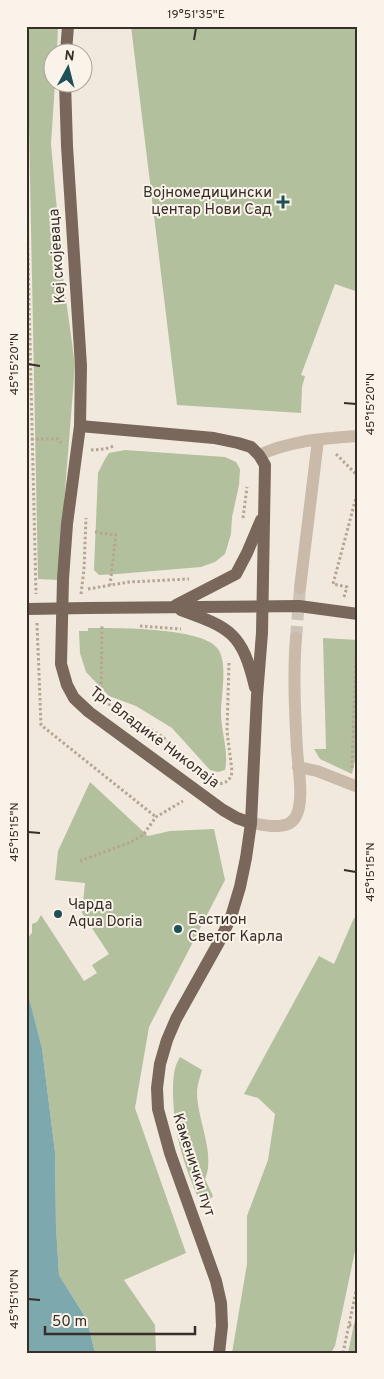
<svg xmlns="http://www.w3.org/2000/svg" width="384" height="1379" font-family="Overpass,sans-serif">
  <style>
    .green { fill: #b2c09d }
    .water { fill: #7da8ae }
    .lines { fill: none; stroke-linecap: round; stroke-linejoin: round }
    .minor-tunnel { stroke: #ccc4b9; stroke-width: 12; stroke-dasharray: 12 6; stroke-linecap: butt }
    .path { stroke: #b5a593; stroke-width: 3; stroke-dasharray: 2.5 2.5; stroke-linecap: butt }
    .minor { stroke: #c9baa9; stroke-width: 12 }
    .major { stroke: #78675a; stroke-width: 12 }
    .major-bridge { stroke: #78675a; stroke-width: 12 }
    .ticks { fill: none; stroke: #372e29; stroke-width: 2 }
    .poi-dot { fill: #1f4f57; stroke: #f9f3e9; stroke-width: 2 }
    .labels { text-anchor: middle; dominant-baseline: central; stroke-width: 4; stroke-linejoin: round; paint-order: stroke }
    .poi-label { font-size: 15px; fill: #372e29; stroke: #f9f3e9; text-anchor: start }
    .street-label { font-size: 15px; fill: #372e29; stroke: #f9f3e9 }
    .neatline { fill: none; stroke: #372e29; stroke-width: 2 }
    .ticks-label { font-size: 12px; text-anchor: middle; fill: #372e29 }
  </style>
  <rect width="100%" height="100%" fill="#f1e9dd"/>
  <g class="green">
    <polygon points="27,26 58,26 57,52 52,52 52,82 55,83 51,144 63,277 75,365 58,580 38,579"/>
    <polygon points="131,26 358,26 358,292 335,284 301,375 305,376 302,387 301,413 177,405"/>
    <polygon points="125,450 225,457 236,462 240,469 239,485 232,517 231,534 225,554 215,562 201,567 117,574 99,575 94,570 98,473 105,459 109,453"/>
    <path d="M88 628C115 628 203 627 218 649 228 663 221 696 221 713 221 732 229 751 225 770L218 772 210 770 172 728 136 706 109 696 86 672 80 653 79 631H88Z"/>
    <polygon points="323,638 358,640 358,747 352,774 320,759 314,749 326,749"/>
    <polygon points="90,782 148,836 170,831 214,829 225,880 149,1027 135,1108 186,1253 124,1280 155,1325 156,1353 95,1353 87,1320 59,1275 56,1227 55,1152 42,1048 26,986 26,940 32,933 32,924 37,922 41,915 84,981 97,973 92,965 109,954 82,913 85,883 55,880 58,851"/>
    <polygon points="354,918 358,919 358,1083 356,1086 358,1087 358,1237 335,1346 331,1353 232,1353 247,1264 247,1216 268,1160 275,1114 258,1098 244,1094 319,956 334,964"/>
    <path d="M180 1057 202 1070C200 1077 197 1086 197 1093 197 1118 216 1156 205 1179L213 1196 203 1208C185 1169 174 1137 173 1094 173 1081 173 1068 180 1057Z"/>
    <polygon points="358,1305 357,1353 348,1353"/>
  </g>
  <polygon class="water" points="26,986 42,1048 55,1152 56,1227 59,1275 87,1320 95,1353 26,1353"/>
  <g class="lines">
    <polyline class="minor-tunnel" points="296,638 300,588"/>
    <g class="path">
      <polyline points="26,173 36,594"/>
      <polyline points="26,439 58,439 61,443"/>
      <polyline points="91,450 105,449 114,446"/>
      <polyline points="336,454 358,476"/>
      <polyline points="243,518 247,487"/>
      <polyline points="95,532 116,535 110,585"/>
      <polyline points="88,589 129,582 189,579"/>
      <polyline points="81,594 84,569 86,518"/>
      <polyline points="344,597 347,587 333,584 358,490"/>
      <polyline points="37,623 41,725 156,817"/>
      <polyline points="140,626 181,629"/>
      <polyline points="101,699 102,624"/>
      <polyline points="104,701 163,737 191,765"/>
      <polyline points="352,768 357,632"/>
      <path d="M215 784C225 784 231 781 232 771L227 731 229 663"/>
      <polyline points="80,861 131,842 143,835 156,817 183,801"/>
      <polyline points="349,1325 358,1327"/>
      <polyline points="343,1353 358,1282"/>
    </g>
    <g class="minor">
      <path d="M259 455C292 440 322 439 358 436"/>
      <polyline points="300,588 318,440"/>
      <polyline points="298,767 317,771 358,787"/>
      <path d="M251 823C264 825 287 831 295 818 305 803 298 767 297 750 295 713 293 674 296 638"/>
    </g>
    <g class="major">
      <polyline points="66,52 68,26"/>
      <polyline points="65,82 67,146 81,366 80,426 67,524 63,579 61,664 67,685 74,698 89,712 223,810 237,818 251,823"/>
      <polyline points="80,426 214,438 238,443 251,447 259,455 265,465 262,633 257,696 251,823 246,858 240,887 231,917 219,942 176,1019 167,1040 160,1064 157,1088 158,1109 170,1153 216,1281 221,1303 222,1326 219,1353"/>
      <polyline points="176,605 236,574 247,553 261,520"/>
      <polyline points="88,608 299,606 358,614"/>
      <path d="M181 610C231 628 242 633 255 687"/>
    </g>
    <polyline class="major-bridge" points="26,609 88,608"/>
  </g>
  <path class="ticks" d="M194 40 196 28M28 364 40 366M344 403 356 404M28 832 40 833M344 870 356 872M28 1299 40 1300"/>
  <g class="poi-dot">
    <path d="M280.5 194.5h5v5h5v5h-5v5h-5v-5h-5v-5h5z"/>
    <circle cx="58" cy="914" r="5"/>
    <circle cx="178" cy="929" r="5"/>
  </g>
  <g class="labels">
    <g class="poi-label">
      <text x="272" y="193" text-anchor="end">Војномедицински<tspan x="272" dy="17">центар Нови Сад</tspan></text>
      <text x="68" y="905">Чарда<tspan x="68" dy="17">Aqua Doria</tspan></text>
      <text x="188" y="920">Бастион<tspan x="188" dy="17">Светог Карла</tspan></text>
    </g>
    <g class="street-label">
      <text transform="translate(58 256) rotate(-94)">Кеј скојеваца</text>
      <text transform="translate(154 738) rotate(37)">Трг Владике Николаја</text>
      <text transform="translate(193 1165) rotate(72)">Каменички пут</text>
    </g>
  </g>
  <rect width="384" height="1379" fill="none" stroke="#f9f3e9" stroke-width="55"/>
  <g transform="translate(68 68) rotate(7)"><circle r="24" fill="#f9f3e9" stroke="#aba49c"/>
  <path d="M0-4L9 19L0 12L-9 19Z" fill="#1f4f57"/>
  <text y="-8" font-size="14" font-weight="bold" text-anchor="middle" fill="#372e29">N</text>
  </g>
  <path d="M45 1326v8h150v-8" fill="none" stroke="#372e29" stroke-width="2.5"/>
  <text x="52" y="1326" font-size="15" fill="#372e29" stroke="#f9f3e9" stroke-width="4" paint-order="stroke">50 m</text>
  <rect x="28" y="28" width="328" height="1324" class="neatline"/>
  <g class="ticks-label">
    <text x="196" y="18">19°51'35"E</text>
    <text transform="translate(14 364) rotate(-90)" y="4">45°15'20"N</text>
    <text transform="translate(370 404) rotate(-90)" y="4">45°15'20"N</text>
    <text transform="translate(14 832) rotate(-90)" y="4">45°15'15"N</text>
    <text transform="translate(370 872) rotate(-90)" y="4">45°15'15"N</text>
    <text transform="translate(14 1299) rotate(-90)" y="4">45°15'10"N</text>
  </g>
</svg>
